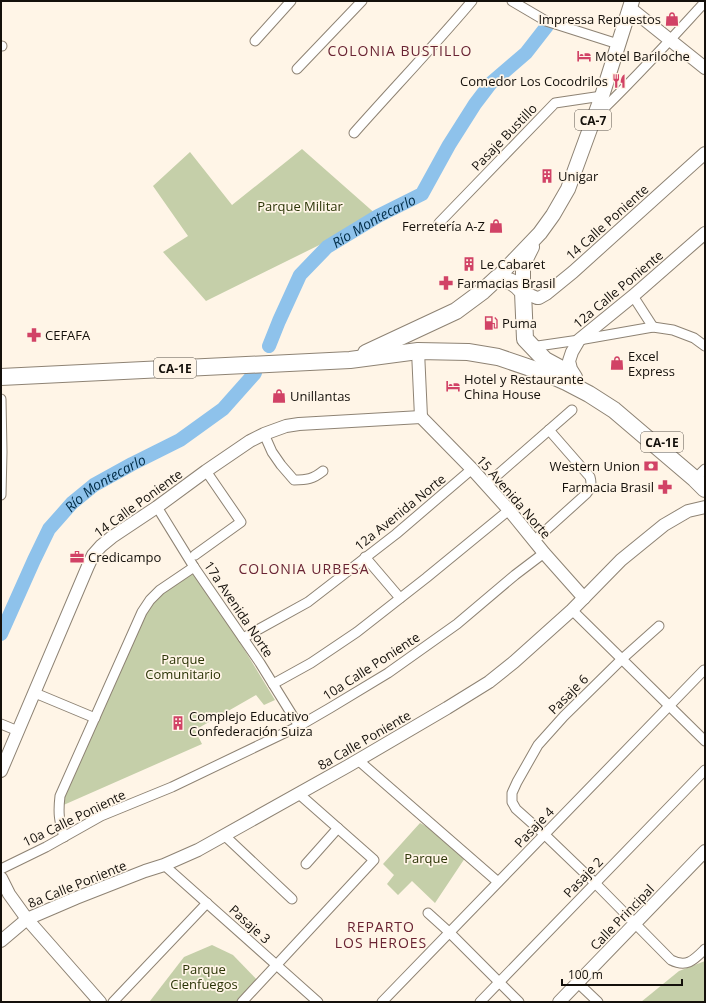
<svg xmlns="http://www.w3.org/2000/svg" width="706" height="1003" font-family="'Open Sans',sans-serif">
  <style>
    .green { fill: #c5cfa9 }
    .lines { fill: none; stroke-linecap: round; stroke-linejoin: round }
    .river { stroke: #8ec2eb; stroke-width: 14 }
    .street-casing { stroke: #8e8374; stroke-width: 11 }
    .secondary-casing { stroke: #8e8374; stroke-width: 14 }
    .primary-casing { stroke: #8e8374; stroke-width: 16 }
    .highway-casing { stroke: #8e8374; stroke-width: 18 }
    .street { stroke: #fff; stroke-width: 9 }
    .secondary { stroke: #fff; stroke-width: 12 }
    .primary { stroke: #fff; stroke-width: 14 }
    .highway { stroke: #fff; stroke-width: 16 }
    .labels { text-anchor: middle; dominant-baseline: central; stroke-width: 3.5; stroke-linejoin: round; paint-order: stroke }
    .shield { fill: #fff5e7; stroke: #5a554d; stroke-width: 1 }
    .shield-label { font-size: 12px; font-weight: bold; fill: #14100b }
    .poi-label { font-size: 13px; fill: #14100b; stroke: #fff5e7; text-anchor: start }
    .street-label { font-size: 13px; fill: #14100b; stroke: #fff5e7 }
    .park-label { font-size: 13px; fill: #2b3406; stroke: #fff5e7 }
    .neighbourhood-label { font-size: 14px; letter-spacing: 1px; fill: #692333; stroke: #fff5e7 }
    .water-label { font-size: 14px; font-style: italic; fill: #012c46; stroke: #fff5e7 }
  </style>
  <rect width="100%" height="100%" fill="#fff5e7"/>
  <g class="green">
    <polygon points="302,149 378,216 206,301 163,252 188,236 153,186 190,152 232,205"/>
    <polygon points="194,567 275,700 264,705 256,695 195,730 202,744 59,807 142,612 160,590"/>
    <polygon points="420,823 437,832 465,858 435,903 412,881 398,895 387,884 394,875 383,864"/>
    <polygon points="212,945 233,955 260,983 242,1002 151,1002 150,1001 184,957"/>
    <polygon points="705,961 705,1002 641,1002 679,971"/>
  </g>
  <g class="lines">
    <g class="river">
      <path id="s1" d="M269 346 279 321 300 275 327 247 378 216 422 194 449 145 475 104 491 83 526 53 547 26"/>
      <path id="s2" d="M1 634 34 560 49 529 72 503 94 485 132 464 180 440 223 409 255 373"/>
    </g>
    <defs>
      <g id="street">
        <polyline points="512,1 546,21 618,44"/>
        <polyline points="255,41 291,1"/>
        <polyline points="1,46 2,46"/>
        <polyline points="297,69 362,1"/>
        <path d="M597 115C635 79 670 40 705 2"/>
        <path d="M354 133C393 89 434 46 472 1"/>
        <polyline points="439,223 555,103 602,96"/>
        <polyline points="633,296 653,327"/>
        <polyline points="531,347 579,340 653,327 673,330 694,338 705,346"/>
        <polyline points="1,399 2,452 1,495"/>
        <path d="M264 434 272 452 281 465 294 480C307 480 313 479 323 471"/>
        <polyline points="695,479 705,469"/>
        <polyline points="486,485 572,410"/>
        <polyline points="157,507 194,567 260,663 299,726"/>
        <path d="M534 541 586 494C591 488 592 484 590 477L549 430"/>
        <polyline points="195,555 241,522 206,471"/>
        <polyline points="365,557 400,598"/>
        <polyline points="572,610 705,741"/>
        <path d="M659 626 622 659 564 716 538 745 517 782 512 793V802L516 809 544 834 595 883 671 960C687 968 694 960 705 949"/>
        <polyline points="243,638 308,602 396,534 472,469"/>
        <polyline points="273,684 311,663 357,632 426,578 509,510"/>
        <polyline points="35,693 95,718"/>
        <polyline points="1,724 18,731"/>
        <polyline points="358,760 498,882"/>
        <polyline points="224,835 292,899"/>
        <path d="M64 837C59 820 58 813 60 796L142 612 150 600 160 590 194 567"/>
        <polyline points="306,864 338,828"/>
        <polyline points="164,865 318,1002"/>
        <polyline points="1,869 46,847 101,816 172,787 299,726 330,708 388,673 457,624 515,575 544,553"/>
        <polyline points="428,913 449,932 519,1002"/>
        <polyline points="578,983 598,1002"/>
        <polyline points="113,1002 207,903"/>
        <polyline points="242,1002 374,860 298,793"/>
        <polyline points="382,1002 704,670"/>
        <polyline points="480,1002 705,770"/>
      </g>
      <g id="secondary">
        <polyline points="630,8 705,68"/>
        <polyline points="523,292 537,298 539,298 546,294 573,272 705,153"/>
        <polyline points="418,351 421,417"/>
        <polyline points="576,377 571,369 569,361 572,352 579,340 633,296 705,233"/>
        <polyline points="421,417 472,469 509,510 544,553 584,598"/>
        <polyline points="1,771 88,566 93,555 101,546 112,537 157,507 206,471 250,441 264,434 286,426 299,424 421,417"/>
        <polyline points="1,878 9,894 27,919 100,1002"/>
        <polyline points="1,941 27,919 76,898 145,871 164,865 198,850 348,766 447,708 489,682 514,662 572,610 621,560 664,525 688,511 705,507"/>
        <polyline points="559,1002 705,851"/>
      </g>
      <g id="primary">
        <polyline points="497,278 540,233 553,215 568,189 602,96 632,1"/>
        <polyline points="523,292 523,267 525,261 532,247"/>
      </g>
      <g id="highway">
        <path d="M366 353 456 311 483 291 497 278C509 280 515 282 523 292L525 339 545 360 569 373"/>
        <polyline points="1,377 350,360 418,351 468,352 498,357 548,374 566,382 589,394 614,410 695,479 705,489"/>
      </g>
    </defs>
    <use href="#street" class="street-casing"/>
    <use href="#secondary" class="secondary-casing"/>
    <use href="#primary" class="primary-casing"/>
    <use href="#highway" class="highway-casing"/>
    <use href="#street" class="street"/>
    <use href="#secondary" class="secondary"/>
    <use href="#primary" class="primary"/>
    <use href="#highway" class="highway"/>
  </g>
  <defs>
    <symbol id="shop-bare" viewBox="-9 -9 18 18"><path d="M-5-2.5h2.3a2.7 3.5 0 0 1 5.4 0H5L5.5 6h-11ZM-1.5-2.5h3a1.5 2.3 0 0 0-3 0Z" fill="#d14266" stroke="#fff5e7" stroke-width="2.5" paint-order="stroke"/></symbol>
    <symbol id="hotel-bare" viewBox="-9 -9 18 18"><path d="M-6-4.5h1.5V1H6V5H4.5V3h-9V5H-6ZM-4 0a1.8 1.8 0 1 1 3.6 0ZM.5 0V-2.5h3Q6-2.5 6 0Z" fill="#d14266" stroke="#fff5e7" stroke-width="2.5" paint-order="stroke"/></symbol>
    <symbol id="restaurant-bare" viewBox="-9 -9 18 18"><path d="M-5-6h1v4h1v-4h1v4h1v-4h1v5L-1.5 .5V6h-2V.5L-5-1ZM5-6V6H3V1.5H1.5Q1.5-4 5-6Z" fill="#d14266" stroke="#fff5e7" stroke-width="2.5" paint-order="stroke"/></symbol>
    <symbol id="building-bare" viewBox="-9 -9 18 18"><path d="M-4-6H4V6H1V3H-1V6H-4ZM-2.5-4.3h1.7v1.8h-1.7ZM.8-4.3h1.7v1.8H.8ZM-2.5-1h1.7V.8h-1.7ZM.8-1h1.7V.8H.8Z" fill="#d14266" stroke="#fff5e7" stroke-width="2.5" paint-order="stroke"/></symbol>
    <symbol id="pharmacy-bare" viewBox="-9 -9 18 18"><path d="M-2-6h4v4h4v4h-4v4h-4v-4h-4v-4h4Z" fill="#d14266" stroke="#fff5e7" stroke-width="2.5" paint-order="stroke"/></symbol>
    <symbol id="fuel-bare" viewBox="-9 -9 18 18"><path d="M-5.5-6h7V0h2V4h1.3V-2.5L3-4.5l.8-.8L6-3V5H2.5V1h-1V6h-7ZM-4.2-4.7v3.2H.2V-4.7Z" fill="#d14266" stroke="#fff5e7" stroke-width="2.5" paint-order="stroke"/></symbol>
    <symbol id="bank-bare" viewBox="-9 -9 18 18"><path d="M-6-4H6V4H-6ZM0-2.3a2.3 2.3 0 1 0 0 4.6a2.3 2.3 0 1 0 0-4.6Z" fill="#d14266" stroke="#fff5e7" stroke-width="2.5" paint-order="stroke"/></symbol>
    <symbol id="office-bare" viewBox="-9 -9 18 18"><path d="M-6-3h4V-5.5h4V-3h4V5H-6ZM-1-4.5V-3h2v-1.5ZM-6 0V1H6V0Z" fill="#d14266" stroke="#fff5e7" stroke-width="2.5" paint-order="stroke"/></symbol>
  </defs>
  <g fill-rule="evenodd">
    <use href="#shop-bare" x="662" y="9" width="20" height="20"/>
    <use href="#hotel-bare" x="574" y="46" width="20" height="20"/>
    <use href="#restaurant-bare" x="609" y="71" width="20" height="20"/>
    <use href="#building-bare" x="537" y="166" width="20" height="20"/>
    <use href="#shop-bare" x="486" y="216" width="20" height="20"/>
    <use href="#building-bare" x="459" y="254" width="20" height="20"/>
    <use href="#pharmacy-bare" x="436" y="273" width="20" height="20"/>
    <use href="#fuel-bare" x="481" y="313" width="20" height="20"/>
    <use href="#pharmacy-bare" x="24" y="325" width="20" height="20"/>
    <use href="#shop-bare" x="607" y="353" width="20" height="20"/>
    <use href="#hotel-bare" x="443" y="376" width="20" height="20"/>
    <use href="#shop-bare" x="269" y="386" width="20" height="20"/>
    <use href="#bank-bare" x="641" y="456" width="20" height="20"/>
    <use href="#pharmacy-bare" x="655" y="477" width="20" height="20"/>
    <use href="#office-bare" x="67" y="547" width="20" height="20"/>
    <use href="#building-bare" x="168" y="713" width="20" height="20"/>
  </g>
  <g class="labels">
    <g class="shield">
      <rect x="575" y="110" width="36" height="20" rx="3"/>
      <rect x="154" y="358" width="42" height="20" rx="3"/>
      <rect x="641" y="432" width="42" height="20" rx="3"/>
    </g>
    <g class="shield-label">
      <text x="593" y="120">CA-7</text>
      <text x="175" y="368">CA-1E</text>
      <text x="662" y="442">CA-1E</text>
    </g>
    <g class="poi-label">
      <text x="661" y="19" text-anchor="end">Impressa Repuestos</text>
      <text x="595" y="56">Motel Bariloche</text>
      <text x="608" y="81" text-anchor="end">Comedor Los Cocodrilos</text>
      <text x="558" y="176">Unigar</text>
      <text x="485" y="226" text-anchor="end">Ferretería A-Z</text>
      <text x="480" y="264">Le Cabaret</text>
      <text x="457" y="283">Farmacias Brasil</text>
      <text x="502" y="323">Puma</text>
      <text x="45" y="335">CEFAFA</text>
      <text x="628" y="356">Excel<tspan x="628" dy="15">Express</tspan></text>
      <text x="464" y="379">Hotel y Restaurante<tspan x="464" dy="15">China House</tspan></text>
      <text x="290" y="396">Unillantas</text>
      <text x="640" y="466" text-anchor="end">Western Union</text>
      <text x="654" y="487" text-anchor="end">Farmacia Brasil</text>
      <text x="88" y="557">Credicampo</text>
      <text x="189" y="716">Complejo Educativo<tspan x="189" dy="15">Confederación Suiza</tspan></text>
    </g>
    <g class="street-label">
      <text transform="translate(504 137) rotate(-46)">Pasaje Bustillo</text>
      <text transform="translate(607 222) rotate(-42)">14 Calle Poniente</text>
      <text transform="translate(618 289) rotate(-40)">12a Calle Poniente</text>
      <text transform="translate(514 497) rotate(49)">15 Avenida Norte</text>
      <text transform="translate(138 503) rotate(-36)">14 Calle Poniente</text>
      <text transform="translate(400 512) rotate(-39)">12a Avenida Norte</text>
      <text transform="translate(239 609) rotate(56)">17a Avenida Norte</text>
      <text transform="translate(371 666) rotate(-33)">10a Calle Poniente</text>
      <text transform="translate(568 694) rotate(-45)">Pasaje 6</text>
      <text transform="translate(364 740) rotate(-30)">8a Calle Poniente</text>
      <text transform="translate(74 818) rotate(-26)">10a Calle Poniente</text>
      <text transform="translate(534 827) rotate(-46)">Pasaje 4</text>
      <text transform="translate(583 877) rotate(-46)">Pasaje 2</text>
      <text transform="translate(77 884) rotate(-22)">8a Calle Poniente</text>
      <text transform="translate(622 917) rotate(-46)">Calle Principal</text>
      <text transform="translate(250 924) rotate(42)">Pasaje 3</text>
    </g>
    <g class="park-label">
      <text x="300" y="206">Parque Militar</text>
      <text x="183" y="659">Parque<tspan x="183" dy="15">Comunitario</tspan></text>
      <text x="426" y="858">Parque</text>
      <text x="204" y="969">Parque<tspan x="204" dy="15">Cienfuegos</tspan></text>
    </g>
    <g class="neighbourhood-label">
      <text x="400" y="50">COLONIA BUSTILLO</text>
      <text x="304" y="568">COLONIA URBESA</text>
      <text x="381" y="926">REPARTO<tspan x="381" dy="16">LOS HEROES</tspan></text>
    </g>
    <g class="water-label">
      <text stroke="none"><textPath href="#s1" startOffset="170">Río Montecarlo</textPath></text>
      <text stroke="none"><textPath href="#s2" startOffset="189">Río Montecarlo</textPath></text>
    </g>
  </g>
  <rect width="706" height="1003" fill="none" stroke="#14100b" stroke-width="4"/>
  <path d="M562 979v6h120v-6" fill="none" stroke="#14100b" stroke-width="2"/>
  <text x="568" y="979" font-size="12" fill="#14100b" stroke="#fff5e7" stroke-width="3" paint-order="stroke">100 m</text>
</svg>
